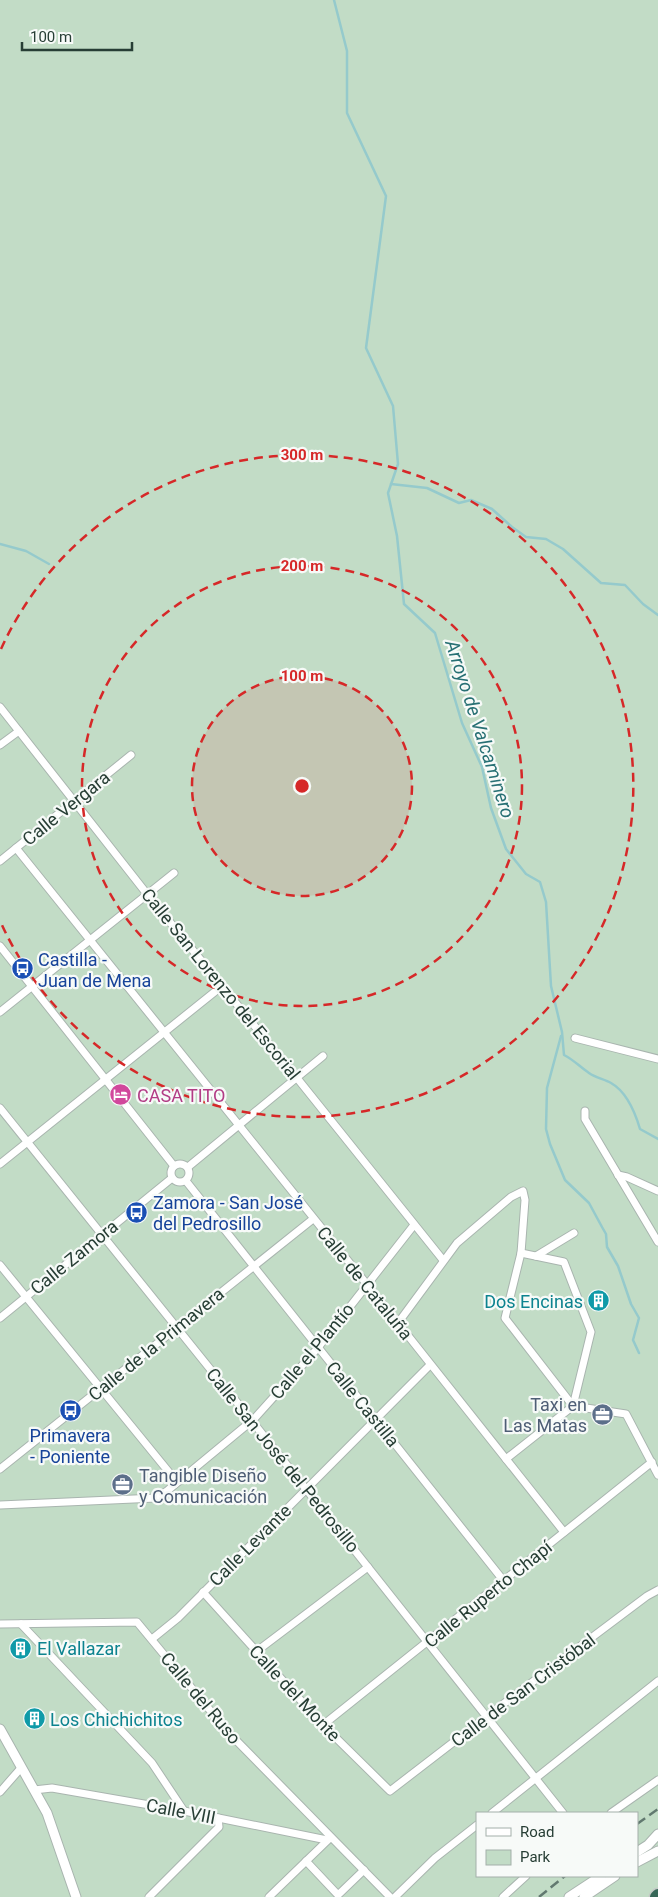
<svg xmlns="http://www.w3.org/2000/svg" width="658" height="1897" font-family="Roboto,sans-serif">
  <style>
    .green { fill: #c2dcc6; fill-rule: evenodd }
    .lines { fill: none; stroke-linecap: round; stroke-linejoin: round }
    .stream { stroke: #95cacc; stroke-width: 2.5 }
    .minor-casing { stroke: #a9b5af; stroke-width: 9 }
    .tertiary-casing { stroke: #a9b5af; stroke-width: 11 }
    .motorway-casing { stroke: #c3c9c6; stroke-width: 15 }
    .minor { stroke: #fff; stroke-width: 7 }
    .tertiary { stroke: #fff; stroke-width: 9 }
    .motorway { stroke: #366757; stroke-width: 12 }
    .rail { stroke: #627970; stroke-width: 2.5; stroke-dasharray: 10 5; stroke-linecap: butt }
    .ring { fill: none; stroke: #d62828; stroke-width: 2.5; stroke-dasharray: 9 6 }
    .labels { text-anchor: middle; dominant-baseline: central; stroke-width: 4.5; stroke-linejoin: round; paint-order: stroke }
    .street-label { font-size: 18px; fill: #273e35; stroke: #f7faf8 }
    .transit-label { font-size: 18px; fill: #164399; stroke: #f7faf8; text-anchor: start }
    .hotel-label { font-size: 18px; fill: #b23c85; stroke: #f7faf8; text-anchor: start }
    .culture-label { font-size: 18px; fill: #0d838f; stroke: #f7faf8; text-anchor: start }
    .service-label { font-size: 18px; fill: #4e5e75; stroke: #f7faf8; text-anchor: end }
    .water-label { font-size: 19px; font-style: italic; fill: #277074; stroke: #f7faf8 }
    .centre { fill: #d62828; stroke: #f7faf8; stroke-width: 2.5 }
    .ring-label { font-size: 15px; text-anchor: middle; font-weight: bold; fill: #d62828; stroke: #f7faf8; stroke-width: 4.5; stroke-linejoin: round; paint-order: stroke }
  </style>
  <rect width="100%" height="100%" fill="#e6ede9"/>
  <path class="green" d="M0 0H658V1897H0ZM477 1813H637V1876H477Z"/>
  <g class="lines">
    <g class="stream">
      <path d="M334 0 347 51V113L386 196 366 348 393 406 398 464 388 493 397 536 404 604 435 633 462 723 482 767 491 808 506 849 526 874 540 882 546 902 551 986 562 1032 564 1055C574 1060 580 1067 589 1073 596 1078 604 1079 611 1083 627 1092 635 1112 640 1129L658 1139"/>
      <polyline points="391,484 427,488 459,503 471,500 492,509 512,527 526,537 546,539 563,549 601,583 625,585 643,604 658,615"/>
      <polyline points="0,544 26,551 49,564"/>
      <polyline points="561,1036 547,1088 546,1129 550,1144 565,1180 589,1203 602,1227 606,1234 607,1247 618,1266 631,1304 639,1318 633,1340 639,1353"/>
    </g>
    <defs>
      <g id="minor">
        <polyline points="0,707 147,894 297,1078 443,1260"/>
        <polyline points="0,745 19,731"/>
        <polyline points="16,848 398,1323 564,1532"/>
        <polyline points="0,861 131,755"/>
        <polyline points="0,946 174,1166"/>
        <polyline points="0,1012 174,873"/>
        <polyline points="575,1038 658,1059"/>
        <polyline points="0,1108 252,1421 563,1813"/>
        <polyline points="585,1111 585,1119 658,1242"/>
        <circle cx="180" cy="1173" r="9"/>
        <polyline points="0,1164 222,986"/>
        <polyline points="188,1167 323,1056"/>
        <polyline points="618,1175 627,1177 658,1191"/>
        <polyline points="186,1181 503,1580"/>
        <polyline points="521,1253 564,1262 591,1332 573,1406"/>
        <polyline points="536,1256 574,1233"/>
        <polyline points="0,1265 177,1482"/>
        <polyline points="0,1318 172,1178"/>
        <polyline points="398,1323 457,1243 511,1197 523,1191 525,1200 521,1253 505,1318 573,1406 626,1414 658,1475"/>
        <polyline points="506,1459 573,1406"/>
        <polyline points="0,1469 313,1219"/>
        <polyline points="0,1505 156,1498 167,1491 254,1419 316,1350 414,1225"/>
        <polyline points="203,1592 323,1725 390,1791 490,1714 647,1596 658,1590"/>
        <polyline points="0,1624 137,1622 228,1732 390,1897"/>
        <polyline points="21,1624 152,1763 184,1811"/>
        <polyline points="152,1639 178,1618 430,1365"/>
        <polyline points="257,1651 368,1567"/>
        <polyline points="323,1725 652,1462"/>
        <polyline points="34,1790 52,1788 184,1811 327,1840"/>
        <polyline points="0,1792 21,1768"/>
        <polyline points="492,1813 658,1681"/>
        <polyline points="611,1813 658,1780"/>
        <polyline points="306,1861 338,1895 364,1870"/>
        <polyline points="149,1897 219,1827 218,1818"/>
        <polyline points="269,1897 329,1839"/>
        <polyline points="395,1897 435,1858 477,1825"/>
        <polyline points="503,1897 526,1876"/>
      </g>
      <g id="tertiary">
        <polyline points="0,1729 47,1813 76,1897"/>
        <polyline points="637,1852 648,1845 658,1834"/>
        <polyline points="637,1862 658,1851"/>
        <polyline points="569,1897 601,1876"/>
        <polyline points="584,1897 615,1876"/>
      </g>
      <polyline id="motorway" points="656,1897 658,1895"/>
    </defs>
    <use href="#minor" class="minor-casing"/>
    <use href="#tertiary" class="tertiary-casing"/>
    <use href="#motorway" class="motorway-casing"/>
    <use href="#minor" class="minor"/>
    <use href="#tertiary" class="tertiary"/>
    <use href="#motorway" class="motorway"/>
    <g class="rail">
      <polyline points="637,1824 658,1809"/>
      <polyline points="539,1897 565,1876"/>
    </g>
  </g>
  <circle cx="302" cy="786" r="110" fill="#d62828" fill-opacity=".12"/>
  <g class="ring">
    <circle cx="302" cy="786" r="110"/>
    <circle cx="302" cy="786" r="220"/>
    <path d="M1 649A331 331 0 1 1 1 923"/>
  </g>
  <defs>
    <symbol id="bus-disc" viewBox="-11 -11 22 22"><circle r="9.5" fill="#1a4fb4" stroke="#f7faf8"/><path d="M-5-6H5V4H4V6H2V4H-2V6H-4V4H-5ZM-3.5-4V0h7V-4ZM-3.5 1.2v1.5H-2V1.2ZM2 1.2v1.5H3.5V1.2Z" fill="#fff"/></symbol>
    <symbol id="hotel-disc" viewBox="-11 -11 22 22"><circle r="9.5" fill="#d1479c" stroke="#f7faf8"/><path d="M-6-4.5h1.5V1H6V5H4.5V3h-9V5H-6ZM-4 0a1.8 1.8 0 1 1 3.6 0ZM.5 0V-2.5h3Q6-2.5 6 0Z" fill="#fff"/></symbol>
    <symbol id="building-disc" viewBox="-11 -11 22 22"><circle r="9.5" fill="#0f9aa8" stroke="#f7faf8"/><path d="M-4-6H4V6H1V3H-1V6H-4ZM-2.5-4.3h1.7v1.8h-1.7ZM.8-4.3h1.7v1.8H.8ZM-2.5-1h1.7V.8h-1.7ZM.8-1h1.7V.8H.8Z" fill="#fff"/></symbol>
    <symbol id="office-disc" viewBox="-11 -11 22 22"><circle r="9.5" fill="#5c6f8a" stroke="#f7faf8"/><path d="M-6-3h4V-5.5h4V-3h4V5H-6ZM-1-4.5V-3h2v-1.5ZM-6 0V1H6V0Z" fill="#fff"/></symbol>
  </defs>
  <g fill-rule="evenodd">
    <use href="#bus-disc" x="10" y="956" width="25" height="25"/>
    <use href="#hotel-disc" x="108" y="1082" width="25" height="25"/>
    <use href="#bus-disc" x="124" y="1200" width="25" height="25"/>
    <use href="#building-disc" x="586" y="1288" width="25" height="25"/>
    <use href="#bus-disc" x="58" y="1398" width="25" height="25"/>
    <use href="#office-disc" x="590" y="1402" width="25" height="25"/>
    <use href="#office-disc" x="110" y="1472" width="25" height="25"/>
    <use href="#building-disc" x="8" y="1636" width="25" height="25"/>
    <use href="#building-disc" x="22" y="1706" width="25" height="25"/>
  </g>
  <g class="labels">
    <g class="street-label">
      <text transform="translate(66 808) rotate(-39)">Calle Vergara</text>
      <text transform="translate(221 984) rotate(51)">Calle San Lorenzo del Escorial</text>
      <text transform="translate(74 1257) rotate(-39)">Calle Zamora</text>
      <text transform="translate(365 1283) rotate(51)">Calle de Cataluña</text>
      <text transform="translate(156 1344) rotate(-39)">Calle de la Primavera</text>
      <text transform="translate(312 1351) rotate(-50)">Calle el Plantío</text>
      <text transform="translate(363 1404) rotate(51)">Calle Castilla</text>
      <text transform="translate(283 1460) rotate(51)">Calle San José del Pedrosillo</text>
      <text transform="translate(250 1545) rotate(-45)">Calle Levante</text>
      <text transform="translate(488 1594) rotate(-39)">Calle Ruperto Chapí</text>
      <text transform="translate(523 1690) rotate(-37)">Calle de San Cristóbal</text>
      <text transform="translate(295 1693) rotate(47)">Calle del Monte</text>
      <text transform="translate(201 1698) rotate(50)">Calle del Ruso</text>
      <text transform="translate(181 1811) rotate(11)">Calle VIII</text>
    </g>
    <g class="transit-label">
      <text x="38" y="959">Castilla -<tspan x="38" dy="21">Juan de Mena</tspan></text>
      <text x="153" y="1202">Zamora - San José<tspan x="153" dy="21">del Pedrosillo</tspan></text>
      <text x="70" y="1435" text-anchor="middle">Primavera<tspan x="70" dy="21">- Poniente</tspan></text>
    </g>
    <g class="hotel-label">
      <text x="137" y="1095">CASA TITO</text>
    </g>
    <g class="culture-label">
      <text x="583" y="1301" text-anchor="end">Dos Encinas</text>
      <text x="37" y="1648">El Vallazar</text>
      <text x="50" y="1719">Los Chichichitos</text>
    </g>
    <g class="service-label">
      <text x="587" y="1404">Taxi en<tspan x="587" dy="21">Las Matas</tspan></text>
      <text x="139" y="1475" text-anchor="start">Tangible Diseño<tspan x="139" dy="21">y Comunicación</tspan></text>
    </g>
    <g class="water-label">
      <text transform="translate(480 729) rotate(72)">Arroyo de Valcaminero</text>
    </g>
  </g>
  <circle cx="302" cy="786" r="8" class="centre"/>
  <g class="ring-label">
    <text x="302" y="460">300 m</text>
    <text x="302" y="571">200 m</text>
    <text x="302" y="681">100 m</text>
  </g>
  <rect x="476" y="1812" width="162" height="65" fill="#f7faf8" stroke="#a4afaa"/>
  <rect x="486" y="1828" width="25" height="8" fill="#ffffff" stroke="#a4afaa"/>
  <text x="520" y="1837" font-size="15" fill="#273e35">Road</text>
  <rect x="486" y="1850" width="25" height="15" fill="#c2dcc6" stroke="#a4afaa"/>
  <text x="520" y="1862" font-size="15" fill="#273e35">Park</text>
  <path d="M22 42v8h110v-8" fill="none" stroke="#273e35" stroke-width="2.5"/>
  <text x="30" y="42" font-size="15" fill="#273e35" stroke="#f7faf8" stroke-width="4" paint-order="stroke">100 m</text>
</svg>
